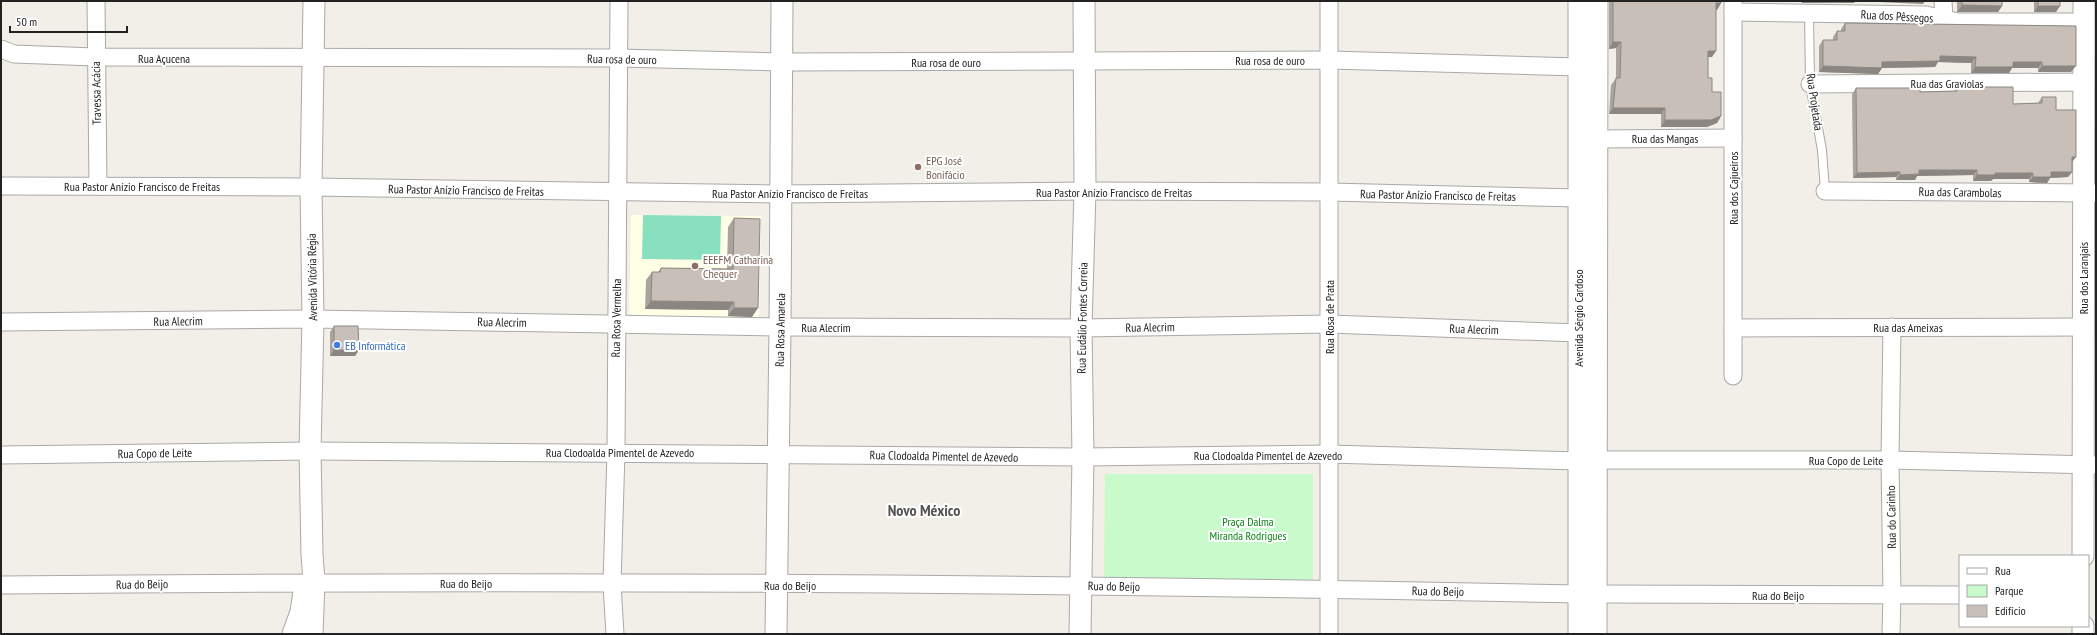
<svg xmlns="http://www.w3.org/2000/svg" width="2097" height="635" font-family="'PT Sans Narrow',sans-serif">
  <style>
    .education { fill: #ffffe5 }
    .park { fill: #c8facc }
    .pitch { fill: #88e0be }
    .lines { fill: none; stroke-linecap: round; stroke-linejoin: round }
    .service-casing { stroke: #a9a9a9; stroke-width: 10 }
    .minor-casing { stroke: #a9a9a9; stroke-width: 19 }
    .tertiary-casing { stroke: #a9a9a9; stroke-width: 23 }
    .service { stroke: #fff; stroke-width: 8 }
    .minor { stroke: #fff; stroke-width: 17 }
    .tertiary { stroke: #fff; stroke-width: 21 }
    .wall { fill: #aba49e }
    .shaded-wall { fill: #8b8681 }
    .building { fill: #c7bfb8; stroke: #8b8681 }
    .education-dot { fill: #8d6e63; stroke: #fff; stroke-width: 1.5 }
    .shop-dot { fill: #3f7fe0; stroke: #fff; stroke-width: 1.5 }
    .labels { text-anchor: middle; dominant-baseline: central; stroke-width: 4; stroke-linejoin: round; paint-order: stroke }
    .street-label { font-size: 12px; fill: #222; stroke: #fff }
    .education-label { font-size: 12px; fill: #785e54; stroke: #fff; text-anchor: start }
    .shop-label { font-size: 12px; fill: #366cbe; stroke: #fff; text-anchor: start }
    .park-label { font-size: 12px; fill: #0c8416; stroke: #fff }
    .district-label { font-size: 16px; font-weight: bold; fill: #555; stroke: #fff }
  </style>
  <rect width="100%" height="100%" fill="#f2efe9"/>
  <polygon class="education" points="631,215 761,216 759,318 629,316"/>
  <polygon class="park" points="1105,474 1313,474 1313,584 1104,578"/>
  <polygon class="pitch" points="643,215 721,216 720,260 642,259"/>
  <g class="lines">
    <defs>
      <polyline id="service" points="1809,13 1810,84 1822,150 1825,191"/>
      <g id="minor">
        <polyline points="96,1 98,186"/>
        <polyline points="1943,1 1944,20"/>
        <polyline points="1733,12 1926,15 1958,22 2084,22"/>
        <polyline points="1,49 14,54 95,57 618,58 782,62 1330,60 1579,67"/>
        <polyline points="1810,84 2084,82"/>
        <polyline points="1596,139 1733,138"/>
        <polyline points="1,186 311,187 780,194 1085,191 1330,192 1579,198"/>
        <polyline points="1825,191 2096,193"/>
        <polyline points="1,322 313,319 780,327 1081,328 1329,324 1578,333"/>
        <polyline points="1733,328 2083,327"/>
        <polyline points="1733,376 1733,1"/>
        <polyline points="1,455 310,451 1083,457 1329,454 1579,461"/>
        <polyline points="1596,460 1890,460 2096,465"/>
        <path d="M1 585C527 580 1053 583 1579 594"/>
        <polyline points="1596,594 1960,595"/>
        <polyline points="615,634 612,584 616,452 619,1"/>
        <polyline points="1329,634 1329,1"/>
        <polyline points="1891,634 1892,596 1890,460 1892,327"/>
      </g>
      <g id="tertiary">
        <polyline points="1579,1 1579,634"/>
        <polyline points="2083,556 2084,1"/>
        <polyline points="293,634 301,612 304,592"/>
        <polyline points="312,634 314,582 312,554 310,451 313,319 311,187 314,1"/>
        <polyline points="776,634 780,327 782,1"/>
        <polyline points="1080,634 1083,457 1081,328 1085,191 1084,1"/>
        <polyline points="1596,634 1597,1"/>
        <polyline points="2083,634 2083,626"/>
      </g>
    </defs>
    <use href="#service" class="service-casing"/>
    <use href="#minor" class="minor-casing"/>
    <use href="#tertiary" class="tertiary-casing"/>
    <use href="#service" class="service"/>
    <use href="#minor" class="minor"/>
    <use href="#tertiary" class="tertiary"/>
  </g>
  <g class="wall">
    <polygon points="1609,1 1721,1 1721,3 1717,10 1716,10 1712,57 1708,57 1708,78 1712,92 1721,116 1717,123 1707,127 1661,127 1661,114 1609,114 1611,85 1616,78 1616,48 1609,49"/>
    <polygon points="1957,1 2002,1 2002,6 1998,12 1957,12"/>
    <polygon points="2034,1 2060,1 2056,12 2034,12"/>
    <polygon points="1845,23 2076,26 2071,72 2038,72 2038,68 2012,68 2009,73 1971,73 1971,63 1938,62 1935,67 1882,68 1878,74 1819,72 1819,46 1823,40 1833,40 1833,37 1837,31 1841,31 1841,29"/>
    <polygon points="1957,87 2013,104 2038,103 2042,97 2056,110 2072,162 2072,172 2068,177 2050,178 2047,183 2045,183 2029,182 2029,179 1993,179 1991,181 1973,181 1973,175 1917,176 1915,180 1896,180 1896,177 1853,178 1852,94 1856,88 1920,92 1954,91"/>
    <polygon points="734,218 752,317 728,316 728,310 645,309 646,280 652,272 658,272 661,268 727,269 728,227"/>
    <polygon points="334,326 359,350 355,356 330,356 330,332"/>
  </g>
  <g class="shaded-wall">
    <polygon points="1803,1 1856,1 1854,3 1801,3"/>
    <polygon points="1880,1 1925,1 1923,4 1879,2"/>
    <polygon points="1716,3 1721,3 1717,10 1712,10"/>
    <polygon points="1962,5 2002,6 1998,12 1957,12"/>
    <polygon points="2038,6 2060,6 2056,12 2034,12"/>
    <polygon points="1613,42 1621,42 1616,48 1609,49"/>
    <polygon points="1708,51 1716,51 1712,57 1704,57"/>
    <polygon points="1940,56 1976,57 1971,63 1938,62 1935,67 1882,68 1878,74 1819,72 1823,66 1882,62"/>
    <polygon points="2013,62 2042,62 2038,68 2012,68 2009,73 1971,73 1975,67"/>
    <polygon points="2042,66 2076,66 2071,72 2038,72"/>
    <polygon points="1613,108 1665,108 1661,114 1609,114"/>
    <polygon points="1721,116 1717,123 1707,127 1661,127 1665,120"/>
    <polygon points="2072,157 2076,157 2072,162"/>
    <polygon points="1919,170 1977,170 1973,175 1917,176 1915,180 1896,180 1900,175"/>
    <polygon points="1900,172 1896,177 1853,178 1857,173"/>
    <polygon points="2051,172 2072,172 2068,177 2050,178 2047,183 2029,182 2033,177"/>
    <polygon points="1995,173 2033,173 2029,179 1993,179 1991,181 1973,181 1977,175"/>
    <polygon points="651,301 734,302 728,310 645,309"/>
    <polygon points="734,308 758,308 752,317 728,316"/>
    <polygon points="334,350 359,350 355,356 330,356"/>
  </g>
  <g class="building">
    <polygon points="1613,1 1721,1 1721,3 1716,3 1716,51 1708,51 1708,78 1712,78 1712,92 1721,92 1721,116 1711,120 1665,120 1665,108 1613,108 1616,78 1620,78 1621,42 1613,42"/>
    <polygon points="1962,1 2002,1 2002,6 1962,5"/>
    <rect x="2038" y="1" width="22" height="5"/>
    <polygon points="1845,23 2076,26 2076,66 2042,66 2042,62 2013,62 2013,67 1975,67 1976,57 1940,56 1940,61 1882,62 1882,68 1823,66 1823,40 1837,40 1837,31 1845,31"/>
    <polygon points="1957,87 2013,87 2013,104 2042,103 2042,97 2056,97 2056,110 2076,110 2076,157 2072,157 2072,172 2051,172 2051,177 2033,177 2033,173 1995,173 1995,175 1977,175 1977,170 1919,170 1919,174 1900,175 1900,172 1857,173 1856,88 1920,88 1920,92 1957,91"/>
    <polygon points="734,218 760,219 758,308 734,308 734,302 651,301 652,272 660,272 661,268 733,269"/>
    <polygon points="334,326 358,326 359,350 334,350"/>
  </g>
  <g class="education-dot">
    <circle cx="918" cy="167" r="4"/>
    <circle cx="695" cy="266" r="4"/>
  </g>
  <circle class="shop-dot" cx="337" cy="345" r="4"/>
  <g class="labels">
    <g class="street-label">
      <text transform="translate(1897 16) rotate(3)">Rua dos Pêssegos</text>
      <text x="164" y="58">Rua Açucena</text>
      <text transform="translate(622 59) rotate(1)">Rua rosa de ouro</text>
      <text x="1270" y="60">Rua rosa de ouro</text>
      <text x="946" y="62">Rua rosa de ouro</text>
      <text x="1947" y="83">Rua das Graviolas</text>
      <text transform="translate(96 93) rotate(-91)">Travessa Acácia</text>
      <text transform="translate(1815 102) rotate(82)">Rua Projetada</text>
      <text x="1665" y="138">Rua das Mangas</text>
      <text x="142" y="186">Rua Pastor Anízio Francisco de Freitas</text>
      <text transform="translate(1733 188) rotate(-90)">Rua dos Cajueiros</text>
      <text transform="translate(466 190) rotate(1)">Rua Pastor Anízio Francisco de Freitas</text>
      <text x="1114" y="192">Rua Pastor Anízio Francisco de Freitas</text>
      <text transform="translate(1960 192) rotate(1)">Rua das Carambolas</text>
      <text x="790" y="193">Rua Pastor Anízio Francisco de Freitas</text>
      <text transform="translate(1438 195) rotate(1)">Rua Pastor Anízio Francisco de Freitas</text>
      <text transform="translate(312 277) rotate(-91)">Avenida Vitória Régia</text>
      <text transform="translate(2083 278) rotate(-90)">Rua dos Laranjais</text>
      <text transform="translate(1329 317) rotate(-90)">Rua Rosa de Prata</text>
      <text transform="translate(616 318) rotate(-89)">Rua Rosa Vermelha</text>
      <text transform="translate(1082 318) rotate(-89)">Rua Eudálio Fontes Correia</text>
      <text transform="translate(1578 318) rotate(-90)">Avenida Sérgio Cardoso</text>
      <text transform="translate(178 321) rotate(-1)">Rua Alecrim</text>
      <text transform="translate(502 322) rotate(1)">Rua Alecrim</text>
      <text x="826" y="327">Rua Alecrim</text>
      <text transform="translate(1150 327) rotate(-1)">Rua Alecrim</text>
      <text x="1908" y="327">Rua das Ameixas</text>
      <text transform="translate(1474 329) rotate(2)">Rua Alecrim</text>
      <text transform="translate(780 330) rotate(-89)">Rua Rosa Amarela</text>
      <text x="620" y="452">Rua Clodoalda Pimentel de Azevedo</text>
      <text transform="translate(155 453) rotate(-1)">Rua Copo de Leite</text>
      <text x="1268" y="455">Rua Clodoalda Pimentel de Azevedo</text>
      <text transform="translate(944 456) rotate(1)">Rua Clodoalda Pimentel de Azevedo</text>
      <text x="1846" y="460">Rua Copo de Leite</text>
      <text transform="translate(1891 517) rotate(-91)">Rua do Carinho</text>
      <text x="466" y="583">Rua do Beijo</text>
      <text transform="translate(142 584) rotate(-1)">Rua do Beijo</text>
      <text x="790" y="585">Rua do Beijo</text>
      <text transform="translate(1114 586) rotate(1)">Rua do Beijo</text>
      <text transform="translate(1438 591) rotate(1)">Rua do Beijo</text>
      <text x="1778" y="595">Rua do Beijo</text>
    </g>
    <g class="education-label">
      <text x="926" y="160">EPG José<tspan x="926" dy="14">Bonifácio</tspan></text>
      <text x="703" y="259">EEEFM Catharina<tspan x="703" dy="14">Chequer</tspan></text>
    </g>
    <g class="shop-label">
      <text x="345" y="345">EB Informática</text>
    </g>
    <g class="park-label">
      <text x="1248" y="521">Praça Dalma<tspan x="1248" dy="14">Miranda Rodrigues</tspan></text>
    </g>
    <g class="district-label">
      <text x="924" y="510">Novo México</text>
    </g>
  </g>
  <rect width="2097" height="635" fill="none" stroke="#222222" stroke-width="4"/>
  <rect x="1959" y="555" width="130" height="72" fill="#ffffff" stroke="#a7a7a7"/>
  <rect x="1967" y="568" width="20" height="6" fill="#ffffff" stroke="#a7a7a7"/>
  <text x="1995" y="575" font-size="12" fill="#222222">Rua</text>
  <rect x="1967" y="585" width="20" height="12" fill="#c8facc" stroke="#a7a7a7"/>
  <text x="1995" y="595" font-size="12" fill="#222222">Parque</text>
  <rect x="1967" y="605" width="20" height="12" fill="#c7bfb8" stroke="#a7a7a7"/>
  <text x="1995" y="615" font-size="12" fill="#222222">Edifício</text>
  <path d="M10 26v6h117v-6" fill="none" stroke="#222222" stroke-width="2"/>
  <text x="16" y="26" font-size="12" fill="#222222" stroke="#ffffff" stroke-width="3" paint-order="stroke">50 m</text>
</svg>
